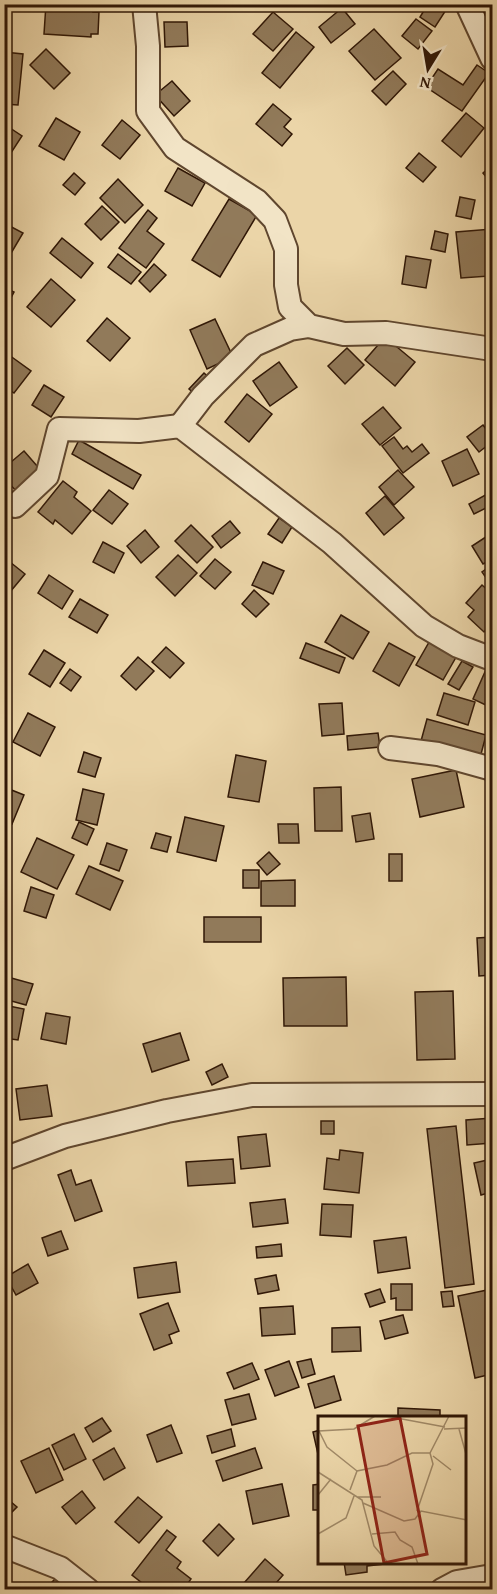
<svg xmlns="http://www.w3.org/2000/svg" width="497" height="1594" font-family="'Gentium Book Plus',serif">
  <style>
    .building { fill: #917a5a; stroke: #301706; stroke-width: 1.5 }
    .lines { fill: none; stroke-linecap: round; stroke-linejoin: round }
    .minor-casing { stroke: #5f462e; stroke-width: 26 }
    .minor { stroke: #f2e4c6; stroke-width: 22 }
    .inset-road { fill: none; stroke: #a08967; stroke-width: 1.5 }
    .view { fill: #8f2418; fill-opacity: 0.15; stroke: #8f2418; stroke-width: 3 }
    .inset-edge { fill: none; stroke: #301706; stroke-width: 3 }
  </style>
  <rect width="100%" height="100%" fill="#ebd5a8"/>
  <filter id="stains"><feTurbulence type="fractalNoise" baseFrequency=".00333" numOctaves="4"/><feColorMatrix values="0 0 0 0 .2 0 0 0 0 .09 0 0 0 0 .02 0 0 0 .5 -.17"/></filter>
  <radialGradient id="worn" r=".72"><stop offset=".6" stop-color="#630" stop-opacity="0"/><stop offset="1" stop-color="#630" stop-opacity=".3"/></radialGradient>
  <g class="building">
    <polygon points="46,4 94,4 93,12 99,12 98,34 91,34 91,37 44,34"/>
    <polygon points="428,4 438,4 446,10 435,27 420,17"/>
    <polygon points="342,8 355,24 331,43 319,27"/>
    <polygon points="273,12 293,29 273,51 253,34"/>
    <polygon points="416,19 432,31 418,49 402,36"/>
    <polygon points="164,22 187,22 188,46 165,47"/>
    <polygon points="374,29 401,58 375,80 349,51"/>
    <polygon points="296,32 314,47 280,88 262,73"/>
    <polygon points="46,49 70,73 54,89 30,65"/>
    <polygon points="4,52 23,54 18,105 4,104"/>
    <polygon points="477,65 489,73 462,111 426,87 438,69 463,85"/>
    <polygon points="393,71 406,84 386,105 372,91"/>
    <polygon points="172,81 190,101 174,116 155,95"/>
    <polygon points="273,104 291,119 284,127 292,134 282,146 256,124"/>
    <polygon points="466,113 484,128 461,157 442,141"/>
    <polygon points="56,118 80,132 64,160 39,146"/>
    <polygon points="122,120 140,135 120,159 102,145"/>
    <polygon points="4,124 22,136 9,156 4,152"/>
    <polygon points="419,153 436,167 423,182 406,168"/>
    <polygon points="492,165 492,184 483,173"/>
    <polygon points="178,168 205,183 192,206 165,191"/>
    <polygon points="74,173 85,183 75,195 63,185"/>
    <polygon points="118,179 143,205 125,223 100,198"/>
    <polygon points="460,197 475,200 471,219 456,216"/>
    <polygon points="229,199 257,215 220,277 192,260"/>
    <polygon points="102,206 119,222 101,240 85,224"/>
    <polygon points="148,210 157,218 147,231 164,244 146,268 119,248"/>
    <polygon points="4,223 23,233 10,255 4,252"/>
    <polygon points="492,229 492,287 490,287 489,276 461,278 456,232"/>
    <polygon points="435,231 448,234 445,252 431,249"/>
    <polygon points="62,238 93,263 81,278 50,253"/>
    <polygon points="118,254 141,272 131,284 108,267"/>
    <polygon points="406,256 431,260 426,288 402,284"/>
    <polygon points="154,264 166,275 150,292 139,281"/>
    <polygon points="51,279 75,300 51,327 27,307"/>
    <polygon points="4,287 14,292 4,311"/>
    <polygon points="107,318 130,338 110,361 87,341"/>
    <polygon points="215,319 233,357 207,369 190,330"/>
    <polygon points="385,337 415,362 395,386 365,360"/>
    <polygon points="347,348 364,365 345,384 328,366"/>
    <polygon points="9,355 31,371 14,393 4,386 4,361"/>
    <polygon points="279,362 297,387 270,406 253,381"/>
    <polygon points="204,373 214,382 199,398 189,389"/>
    <polygon points="44,385 64,397 51,417 32,405"/>
    <polygon points="247,394 272,414 249,442 225,422"/>
    <polygon points="383,407 401,428 380,445 362,424"/>
    <polygon points="483,425 492,437 492,442 479,452 467,437"/>
    <polygon points="394,437 403,449 407,446 412,452 422,444 429,453 403,473 382,446"/>
    <polygon points="79,440 141,475 133,489 72,454"/>
    <polygon points="467,449 479,474 453,486 442,461"/>
    <polygon points="24,451 44,474 20,495 4,478 4,468"/>
    <polygon points="398,470 414,487 394,505 379,487"/>
    <polygon points="63,481 77,492 74,497 91,511 72,534 55,520 53,524 38,512"/>
    <polygon points="109,490 128,504 112,524 93,510"/>
    <polygon points="489,493 492,500 492,505 474,514 469,504"/>
    <polygon points="385,496 404,518 384,535 366,513"/>
    <polygon points="279,518 292,527 282,543 268,534"/>
    <polygon points="230,521 240,533 221,548 212,536"/>
    <polygon points="191,525 213,547 197,563 175,541"/>
    <polygon points="145,530 159,547 141,563 127,546"/>
    <polygon points="492,533 492,559 483,564 472,546"/>
    <polygon points="103,542 124,553 114,573 93,562"/>
    <polygon points="178,555 197,573 175,596 156,577"/>
    <polygon points="215,559 231,572 215,589 200,576"/>
    <polygon points="10,562 25,574 5,598 4,569"/>
    <polygon points="263,562 284,571 273,594 252,585"/>
    <polygon points="492,565 492,583 491,585 482,572"/>
    <polygon points="49,575 73,591 62,609 38,593"/>
    <polygon points="482,585 490,592 492,590 492,622 484,632 468,617 474,610 466,603"/>
    <polygon points="254,590 269,604 256,617 242,604"/>
    <polygon points="80,599 108,615 97,633 69,617"/>
    <polygon points="341,615 369,632 353,659 325,642"/>
    <polygon points="432,637 459,652 443,680 416,665"/>
    <polygon points="306,643 345,658 339,673 300,658"/>
    <polygon points="389,643 415,657 399,686 373,671"/>
    <polygon points="166,647 184,663 170,678 152,662"/>
    <polygon points="44,650 65,663 50,687 29,674"/>
    <polygon points="138,657 154,671 136,690 121,676"/>
    <polygon points="462,661 473,667 459,690 448,684"/>
    <polygon points="488,665 492,667 492,708 473,699"/>
    <polygon points="70,669 81,677 71,691 60,683"/>
    <polygon points="444,693 475,702 468,725 437,715"/>
    <polygon points="342,703 344,734 322,736 319,704"/>
    <polygon points="28,713 55,727 40,756 13,742"/>
    <polygon points="427,719 486,735 480,758 421,741"/>
    <polygon points="378,733 380,747 348,750 347,736"/>
    <polygon points="84,752 101,758 95,777 78,772"/>
    <polygon points="236,755 266,761 259,802 228,797"/>
    <polygon points="456,770 464,807 420,817 412,779"/>
    <polygon points="4,787 24,795 12,824 4,821"/>
    <polygon points="341,787 342,831 315,831 314,788"/>
    <polygon points="83,789 104,794 97,825 76,820"/>
    <polygon points="370,813 374,839 356,842 352,816"/>
    <polygon points="185,817 224,826 216,861 177,852"/>
    <polygon points="79,822 94,829 87,845 72,838"/>
    <polygon points="278,824 298,824 299,843 279,843"/>
    <polygon points="156,833 171,837 167,852 151,848"/>
    <polygon points="37,838 74,855 57,889 21,872"/>
    <polygon points="107,843 127,850 119,871 100,864"/>
    <polygon points="269,852 280,864 267,875 257,863"/>
    <rect x="389" y="854" width="13" height="27"/>
    <polygon points="89,866 123,881 110,910 76,894"/>
    <rect x="243" y="870" width="16" height="18"/>
    <polygon points="295,880 295,906 261,906 261,881"/>
    <polygon points="31,887 54,895 46,918 24,911"/>
    <rect x="204" y="917" width="57" height="25"/>
    <polygon points="492,937 492,975 479,976 477,938"/>
    <polygon points="4,976 33,984 26,1005 4,999"/>
    <polygon points="346,977 347,1026 284,1026 283,978"/>
    <polygon points="453,991 455,1059 417,1060 415,992"/>
    <polygon points="4,1005 24,1009 18,1040 4,1038"/>
    <polygon points="46,1013 70,1017 66,1044 41,1039"/>
    <polygon points="180,1033 189,1060 152,1072 143,1044"/>
    <polygon points="222,1064 228,1077 212,1085 206,1072"/>
    <polygon points="47,1085 52,1116 20,1120 16,1089"/>
    <polygon points="492,1118 492,1143 467,1145 466,1120"/>
    <rect x="321" y="1121" width="13" height="13"/>
    <polygon points="456,1126 474,1284 445,1288 427,1129"/>
    <polygon points="266,1134 270,1166 241,1169 238,1137"/>
    <polygon points="340,1150 363,1153 359,1193 324,1189 327,1158 339,1160"/>
    <polygon points="233,1159 235,1183 188,1186 186,1162"/>
    <polygon points="492,1159 492,1192 481,1195 474,1163"/>
    <polygon points="71,1170 76,1185 91,1180 102,1211 75,1221 58,1175"/>
    <polygon points="285,1199 288,1223 253,1227 250,1203"/>
    <polygon points="322,1204 353,1205 351,1237 320,1235"/>
    <polygon points="61,1231 68,1249 48,1256 42,1238"/>
    <polygon points="406,1237 410,1268 378,1273 374,1241"/>
    <polygon points="281,1244 282,1256 257,1258 256,1247"/>
    <polygon points="176,1262 180,1292 138,1298 134,1268"/>
    <polygon points="28,1264 38,1283 16,1295 6,1277"/>
    <polygon points="276,1275 279,1290 258,1294 255,1279"/>
    <polygon points="391,1284 412,1284 412,1310 396,1310 396,1298 391,1299"/>
    <polygon points="380,1289 385,1302 370,1307 365,1294"/>
    <polygon points="492,1289 492,1374 475,1378 458,1296"/>
    <polygon points="452,1291 454,1306 443,1307 441,1292"/>
    <polygon points="168,1303 179,1331 169,1335 172,1343 154,1350 140,1314"/>
    <polygon points="293,1306 295,1334 262,1336 260,1308"/>
    <polygon points="403,1315 408,1333 385,1339 380,1321"/>
    <polygon points="360,1327 361,1351 332,1352 332,1328"/>
    <polygon points="311,1359 315,1374 302,1378 297,1362"/>
    <polygon points="289,1361 299,1387 275,1396 265,1370"/>
    <polygon points="252,1363 259,1379 234,1389 227,1373"/>
    <polygon points="334,1376 341,1400 315,1408 308,1384"/>
    <polygon points="249,1394 256,1419 232,1425 225,1400"/>
    <polygon points="398,1408 440,1410 440,1417 398,1417"/>
    <polygon points="102,1418 111,1431 93,1442 85,1428"/>
    <polygon points="171,1425 182,1453 157,1462 147,1435"/>
    <polygon points="231,1429 235,1446 212,1453 207,1436"/>
    <polygon points="320,1430 320,1463 313,1432"/>
    <polygon points="74,1434 86,1459 64,1470 52,1445"/>
    <polygon points="49,1448 63,1480 36,1493 21,1461"/>
    <polygon points="114,1448 125,1468 104,1480 93,1460"/>
    <polygon points="255,1448 262,1468 223,1481 216,1461"/>
    <polygon points="282,1484 289,1516 253,1524 246,1491"/>
    <polygon points="320,1484 320,1510 313,1510 313,1485"/>
    <polygon points="82,1491 95,1508 76,1524 62,1507"/>
    <polygon points="4,1496 17,1507 4,1520"/>
    <polygon points="138,1497 162,1517 139,1543 115,1522"/>
    <polygon points="219,1524 234,1539 218,1556 203,1541"/>
    <polygon points="167,1530 176,1537 166,1550 181,1562 177,1568 191,1579 183,1590 151,1590 132,1575"/>
    <polygon points="265,1559 283,1575 270,1590 251,1590 244,1583"/>
    <polygon points="344,1562 384,1562 384,1564 367,1566 367,1572 346,1575"/>
    <polygon points="7,1578 16,1590 4,1590 4,1580"/>
    <polygon points="56,1578 68,1590 44,1590"/>
  </g>
  <g class="lines">
    <defs>
      <g id="minor">
        <polyline points="144,4 148,46 148,111 175,148 257,201 275,220 286,249 286,285 290,307 309,326 344,334 386,333 492,349"/>
        <polyline points="467,4 492,58"/>
        <polyline points="180,426 203,396 254,345 290,329 309,326"/>
        <polyline points="4,503 15,506 47,476 59,429 139,431 180,426 332,543 424,626 458,646 492,659"/>
        <polyline points="390,748 438,754 492,769"/>
        <polyline points="4,1159 65,1136 167,1111 252,1095 492,1094"/>
        <polyline points="4,1546 60,1568 88,1590"/>
        <polyline points="442,1590 457,1582 492,1576"/>
      </g>
    </defs>
    <use href="#minor" class="minor-casing"/>
    <use href="#minor" class="minor"/>
  </g>
  <g transform="translate(318 1416)">
    <rect width="148" height="148" fill="#ebd5a8"/>
    <path class="inset-road" d="M68 0 127 11M126 13 149 12M141 13 148 38M115 40 133 54M39 55 9 31 1 15 36 13 57 0M0 56 44 84 56 130 71 148M32 74 39 55 69 49 94 37H112L131 0M0 79 13 63M39 81H63M45 87 86 105 97 103 103 95 149 104M99 95 115 48 112 37M0 118 28 102 36 80M54 118 77 116 82 124 94 131 100 148"/>
    <path class="view" d="M82 2 109 138 66 147 40 10Z"/>
    <rect width="148" height="148" class="inset-edge"/>
  </g>
  <rect width="497" height="1594" fill="none" stroke="#ebd5a8" stroke-width="24"/>
  <rect x="6" y="6" width="485" height="1582" fill="none" stroke="#301706" stroke-width="3"/>
  <rect x="12" y="12" width="473" height="1570" fill="none" stroke="#301706" stroke-width="1.5"/>
  <g transform="translate(428 69) rotate(191)" stroke="#f2e4c6" stroke-width="4.5" paint-order="stroke">
  <path d="M0-4.5L10 22L0 15L-10 22Z" fill="#301706"/>
  <text y="-9" font-size="16" font-weight="bold" text-anchor="middle" fill="#301706">N</text>
  </g>
  <rect width="100%" height="100%" filter="url(#stains)"/>
  <rect width="100%" height="100%" fill="url(#worn)"/>
</svg>
